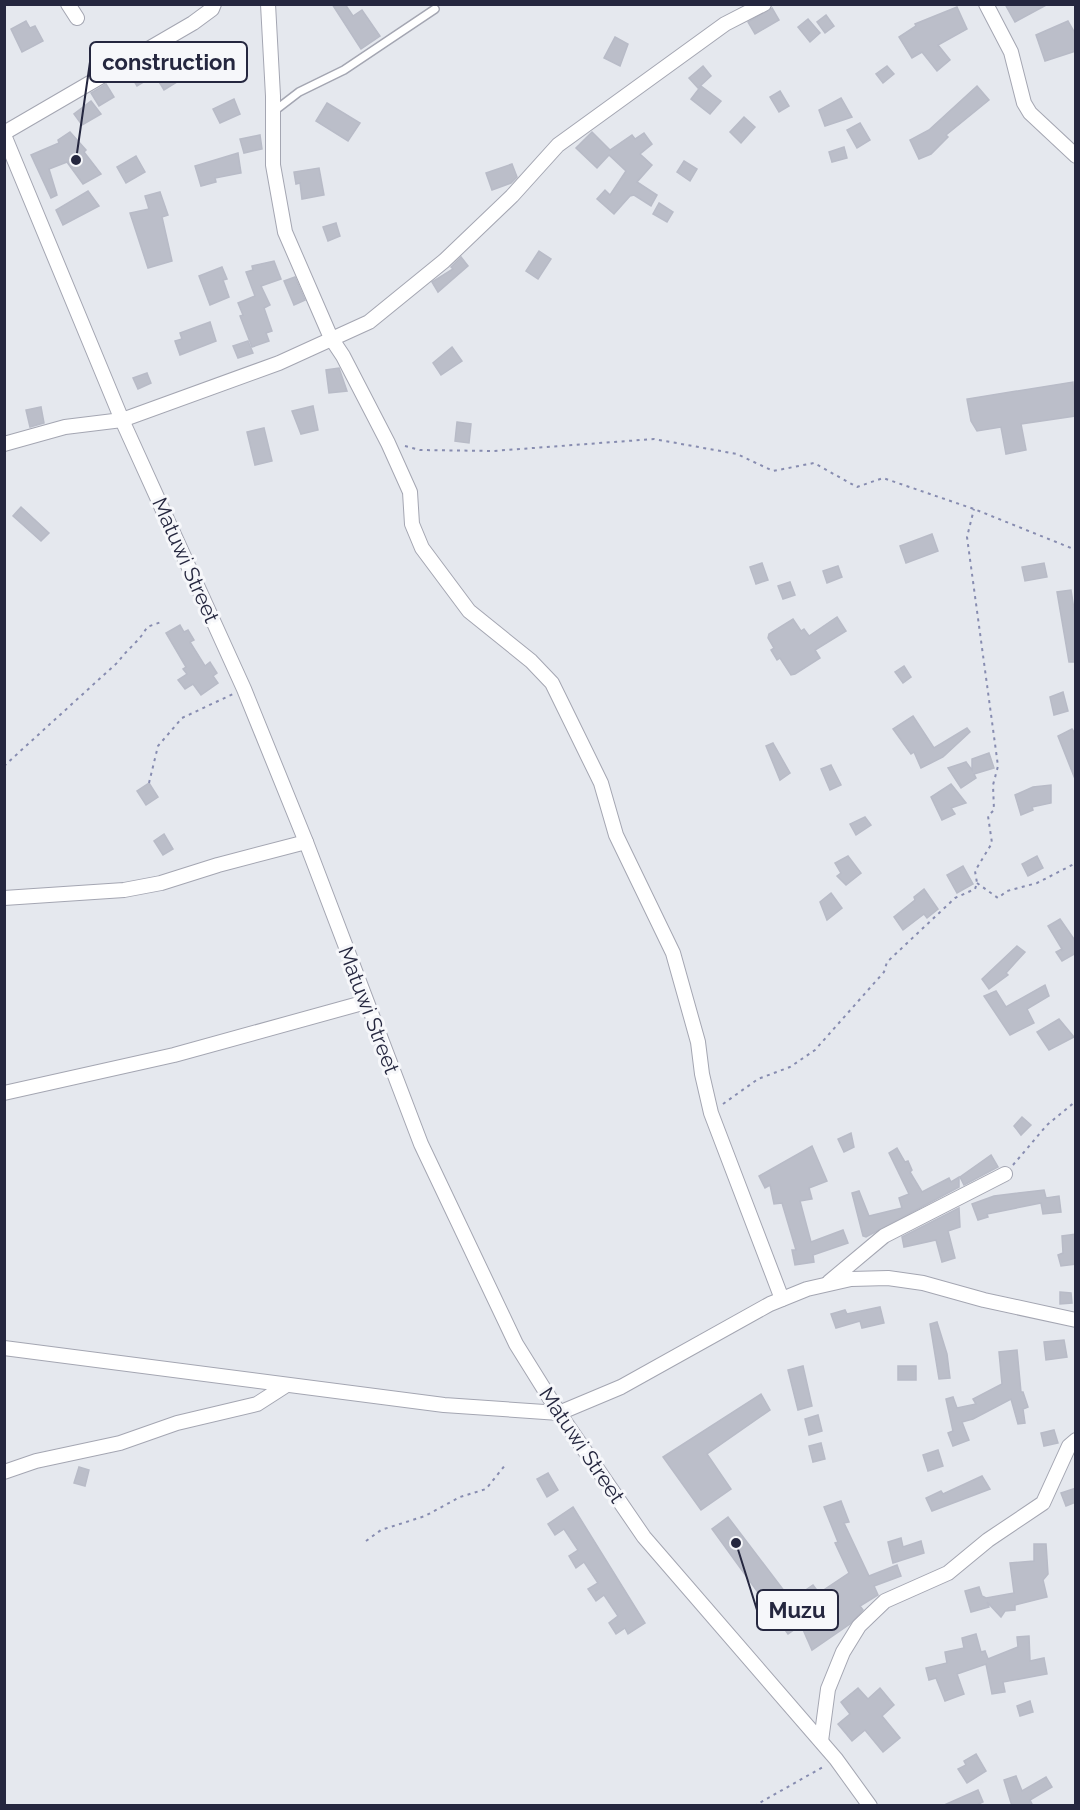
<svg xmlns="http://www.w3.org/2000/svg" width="1080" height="1810" font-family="Raleway,sans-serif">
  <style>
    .building { fill: #bbbec9; stroke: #b8bbc7; stroke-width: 1.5 }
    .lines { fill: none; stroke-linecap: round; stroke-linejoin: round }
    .service-casing { stroke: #a4a6b2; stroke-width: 10 }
    .minor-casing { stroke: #a4a6b2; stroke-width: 16 }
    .path { stroke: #878cb0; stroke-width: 2; stroke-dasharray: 3 4.5; stroke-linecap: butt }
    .service { stroke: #fff; stroke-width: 7 }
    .minor { stroke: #fff; stroke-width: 14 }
    .labels { text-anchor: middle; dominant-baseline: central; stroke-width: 6; stroke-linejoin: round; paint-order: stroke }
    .street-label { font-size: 21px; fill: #25273f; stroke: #f6f7fa }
    .leader { fill: none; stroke: #25273f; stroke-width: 2 }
    .callout-dot { fill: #25273f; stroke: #f6f7fa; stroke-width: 2 }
    .callout { fill: #f6f7fa; stroke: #25273f; stroke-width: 2 }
    .callout-label { font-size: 22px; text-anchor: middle; font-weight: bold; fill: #25273f }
  </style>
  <rect width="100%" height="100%" fill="#e5e8ee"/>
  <g class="building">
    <polygon points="332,4 345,4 353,16 362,10 380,36 361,49"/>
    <polygon points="1005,4 1048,4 1015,22"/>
    <polygon points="957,7 967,29 938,45 950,60 937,71 922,52 912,58 899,37 916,26 915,24"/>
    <polygon points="772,8 779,20 755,34 748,22"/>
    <polygon points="826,15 834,26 825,33 817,22"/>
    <polygon points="808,19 820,33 810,42 798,27"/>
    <polygon points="26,21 30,28 35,26 43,41 22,52 11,29"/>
    <polygon points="1068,21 1076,35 1076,51 1045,61 1036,35"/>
    <polygon points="615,37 628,44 620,66 604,58"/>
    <polygon points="167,48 185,77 164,90 155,75 137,86 128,71"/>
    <polygon points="703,66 711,76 698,88 689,78"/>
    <polygon points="887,66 894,74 883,83 876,74"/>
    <polygon points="106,84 114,97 99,106 91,93"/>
    <polygon points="701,86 721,101 710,114 691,99"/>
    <polygon points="977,86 989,100 946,135 948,137 931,154 919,159 910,140 929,130"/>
    <polygon points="780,91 789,106 779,112 770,97"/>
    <polygon points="841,98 852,117 825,126 819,110"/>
    <polygon points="234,99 240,114 220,123 213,109"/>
    <polygon points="91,101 101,114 82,125 74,114"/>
    <polygon points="327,103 360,123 348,141 316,121"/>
    <polygon points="744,117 755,127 741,143 730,132"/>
    <polygon points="860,123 870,140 857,148 847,130"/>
    <polygon points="70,132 86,150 84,152 101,174 83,184 67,162 49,169 57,195 51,198 31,155 59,143 58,140"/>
    <polygon points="592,132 610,150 632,135 635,139 644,133 652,144 640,154 652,165 637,182 657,195 651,206 634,195 630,196 614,214 597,199 605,190 610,195 626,171 609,155 597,168 576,148"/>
    <polygon points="260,135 262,149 244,153 240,139"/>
    <polygon points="844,147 847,158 832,162 829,152"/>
    <polygon points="238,153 241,173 215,178 216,182 201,186 195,166"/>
    <polygon points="136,156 145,172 126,183 117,167"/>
    <polygon points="684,161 697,169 690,181 677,172"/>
    <polygon points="512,164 517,177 511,183 492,190 486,173"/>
    <polygon points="319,168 324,195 302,199 300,183 296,184 294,172"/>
    <polygon points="88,191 99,206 63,225 56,210"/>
    <polygon points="160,192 168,215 162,217 172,261 148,268 130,213 149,209 145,196"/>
    <polygon points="659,203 673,212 667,222 653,214"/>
    <polygon points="336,223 340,236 328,241 323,227"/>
    <polygon points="539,251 551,259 538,279 526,271"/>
    <polygon points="461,257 468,266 438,292 432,282 453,269 451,267"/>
    <polygon points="274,261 281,279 261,286 270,305 264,308 272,331 266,333 269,341 252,347 240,316 243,315 238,303 255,296 246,272 253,270 252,266"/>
    <polygon points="222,267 227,279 223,280 229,297 210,305 199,276"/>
    <polygon points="295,277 305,300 294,305 284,281"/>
    <polygon points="210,322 216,341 180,355 175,341 182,339 180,333"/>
    <polygon points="248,341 253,353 238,358 233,346"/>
    <polygon points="452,347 462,361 441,375 433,363"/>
    <polygon points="339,368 347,391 329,393 326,370"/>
    <polygon points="147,373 151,383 138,389 133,378"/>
    <polygon points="1073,382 1075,416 1021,424 1026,450 1006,454 1001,427 977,431 971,421 967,399"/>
    <polygon points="313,406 318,430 301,434 292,411"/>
    <polygon points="41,407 44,423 30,427 26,410"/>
    <polygon points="457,422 471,424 469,443 455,441"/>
    <polygon points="264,428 272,461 255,465 247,432"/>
    <polygon points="21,507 49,533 41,541 13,516"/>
    <polygon points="932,534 938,551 906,563 900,546"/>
    <polygon points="762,563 768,580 756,584 750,567"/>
    <polygon points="1044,563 1047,577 1025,581 1022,567"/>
    <polygon points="838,566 842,577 827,583 823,571"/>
    <polygon points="790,582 795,595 783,599 778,586"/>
    <polygon points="1071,590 1076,622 1076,662 1069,662 1057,592"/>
    <polygon points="837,617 846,631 815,650 820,658 795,674 791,675 780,658 777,660 771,650 774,648 768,638 769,634 793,619 801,631 804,629 809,636"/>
    <polygon points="180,625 184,632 188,630 194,640 190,642 205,666 210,662 217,673 213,676 218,683 201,695 193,684 185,689 178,680 187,674 183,669 186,667 166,633"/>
    <polygon points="904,666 911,677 903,683 895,672"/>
    <polygon points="1063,692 1068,711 1054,715 1050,697"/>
    <polygon points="913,716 934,748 967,728 970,732 943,757 921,768 914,752 911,754 893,729"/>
    <polygon points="1072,729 1076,735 1075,779 1058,736"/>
    <polygon points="773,743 790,773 780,780 766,746"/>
    <polygon points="989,753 994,768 974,774 976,778 961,788 948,768 966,762 972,770 972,759"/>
    <polygon points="831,765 841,785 830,790 821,769"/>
    <polygon points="149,783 158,797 146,805 137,791"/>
    <polygon points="951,784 966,803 951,808 955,814 942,820 931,797"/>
    <polygon points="1051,785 1051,803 1032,807 1033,810 1021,815 1015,795 1033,787"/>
    <polygon points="865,817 871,825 856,835 850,824"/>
    <polygon points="164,834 173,849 163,855 154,841"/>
    <polygon points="848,856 861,873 846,885 837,876 841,873 835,863"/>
    <polygon points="1037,856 1043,868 1028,876 1022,864"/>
    <polygon points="963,866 973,884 957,893 947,875"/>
    <polygon points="924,889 938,909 927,918 924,914 903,930 894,917 915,900 914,897"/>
    <polygon points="831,893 842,908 827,920 820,902"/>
    <polygon points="1060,919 1076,942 1076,953 1062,961 1056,952 1062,949 1048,926"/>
    <polygon points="1017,946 1025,952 1006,973 1008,975 989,989 982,979"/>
    <polygon points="1045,985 1049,996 1027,1009 1034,1023 1010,1035 984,996 996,991 1006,1007"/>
    <polygon points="1059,1019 1074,1037 1049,1050 1037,1032"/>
    <polygon points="1022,1117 1031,1125 1021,1135 1014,1126"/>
    <polygon points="851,1133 854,1147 844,1152 838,1139"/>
    <polygon points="812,1146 827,1181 809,1188 812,1199 800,1201 811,1242 843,1230 848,1243 813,1255 814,1262 795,1265 792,1250 796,1250 782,1203 774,1204 770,1185 765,1188 759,1176"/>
    <polygon points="897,1148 905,1162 908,1161 912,1170 910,1172 922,1192 949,1178 951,1182 959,1177 959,1187 866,1237 863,1236 852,1193 859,1191 869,1216 902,1208 899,1198 909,1194 889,1153"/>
    <polygon points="991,1155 998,1167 964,1185 960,1177"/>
    <polygon points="1044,1190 1046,1198 1059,1196 1061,1212 1043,1214 1041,1203 987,1214 988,1217 978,1220 972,1204 994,1196"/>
    <polygon points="959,1208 960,1227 948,1231 955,1258 942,1262 936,1240 904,1247 902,1237"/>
    <polygon points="1076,1234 1076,1264 1061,1266 1058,1255 1063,1253 1062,1236"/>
    <polygon points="1060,1292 1071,1293 1072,1303 1060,1304"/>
    <polygon points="880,1307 884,1323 862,1328 860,1321 836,1328 831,1314 845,1310 847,1314"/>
    <polygon points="937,1322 947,1354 950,1378 939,1379 930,1324"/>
    <polygon points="1064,1340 1067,1357 1046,1360 1044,1342"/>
    <polygon points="1017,1350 1021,1392 1023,1392 1028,1407 1023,1409 1025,1423 1018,1424 1011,1399 973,1419 962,1422 969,1440 953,1446 948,1433 953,1431 946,1399 953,1397 957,1408 976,1404 973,1399 1002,1384 999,1352"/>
    <polygon points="803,1366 812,1406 798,1410 788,1370"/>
    <rect x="898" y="1366" width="18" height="14"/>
    <polygon points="761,1394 770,1410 707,1454 731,1489 701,1510 663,1457"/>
    <polygon points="818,1415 822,1431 809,1435 805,1419"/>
    <polygon points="1054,1430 1058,1443 1044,1446 1041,1433"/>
    <polygon points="821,1443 825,1459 813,1462 809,1446"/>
    <polygon points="938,1450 943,1466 928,1471 923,1455"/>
    <polygon points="79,1467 89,1470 85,1486 74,1483"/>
    <polygon points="548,1473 558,1490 547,1497 537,1479"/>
    <polygon points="982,1476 990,1489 932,1511 926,1498 941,1491 943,1494"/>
    <polygon points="1076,1488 1076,1502 1066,1506 1061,1493"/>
    <polygon points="841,1501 849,1522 844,1523 869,1576 897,1565 901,1576 874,1586 878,1595 860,1606 863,1610 850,1624 812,1650 801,1625 788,1634 712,1529 728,1517 791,1600 813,1585 819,1593 849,1573 835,1543 838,1542 824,1507"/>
    <polygon points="573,1507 645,1623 628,1634 625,1628 616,1634 609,1623 618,1616 604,1595 596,1601 588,1589 598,1583 584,1562 576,1568 569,1556 578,1550 564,1529 555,1535 548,1524"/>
    <polygon points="901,1538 903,1547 921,1541 924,1553 893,1563 888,1542"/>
    <polygon points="1034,1544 1046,1544 1048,1574 1043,1580 1047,1597 1015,1605 1015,1610 1005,1611 1001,1617 987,1602 989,1607 971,1612 965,1591 979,1587 982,1596 986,1598 1014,1593 1010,1563 1034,1561"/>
    <polygon points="976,1634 981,1652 985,1651 988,1659 1018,1647 1017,1637 1029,1636 1030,1661 1044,1658 1047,1674 1003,1682 1005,1692 992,1694 986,1664 957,1674 964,1694 945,1701 936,1678 929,1680 926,1668 947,1663 945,1652 964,1648 962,1638"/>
    <polygon points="858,1688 868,1699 880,1688 894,1705 882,1716 900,1738 883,1752 865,1730 852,1741 838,1724 850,1714 841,1702"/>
    <polygon points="1030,1701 1033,1712 1020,1716 1017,1706"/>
    <polygon points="976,1754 986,1771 967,1783 958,1769 966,1765 964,1761"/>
    <polygon points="1016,1776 1022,1791 1046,1777 1052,1787 1030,1800 1033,1806 1012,1806 1004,1780"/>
    <polygon points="978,1790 983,1802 975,1806 942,1806"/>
  </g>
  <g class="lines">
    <defs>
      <polyline id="service" points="273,112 299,92 344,70 435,9"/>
      <g id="minor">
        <polyline points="68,4 77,18"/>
        <polyline points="268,4 273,96 273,165 285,232 331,338 343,356 388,443 410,492 412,524 422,548 469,611 531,661 552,683 601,783 616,835 673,953 698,1042 702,1074 711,1113 782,1299"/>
        <polyline points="986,4 1011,52 1024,103 1030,113 1076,156"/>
        <polyline points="4,133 193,23 212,9 214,4"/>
        <polyline points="4,135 122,420 244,689 306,842 421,1144 516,1344 559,1413 644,1537 836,1759 870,1806"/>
        <polyline points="4,444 65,427 122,420 279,363 369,322 444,261 512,196 558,145 725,24 764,4"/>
        <polyline points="4,898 124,890 161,883 218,865 306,842"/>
        <polyline points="4,1093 174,1055 366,1002"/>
        <polyline points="829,1282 884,1236 1005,1174"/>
        <polyline points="4,1348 444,1405 559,1413 621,1387 770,1304 807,1289 851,1279 888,1278 923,1283 984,1300 1076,1320"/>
        <polyline points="4,1472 36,1461 120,1443 177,1423 257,1404 285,1386"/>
        <polyline points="821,1741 828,1689 843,1652 859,1626 885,1601 948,1573 988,1540 1043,1503 1069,1446 1076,1440"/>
      </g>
    </defs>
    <use href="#service" class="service-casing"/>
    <use href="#minor" class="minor-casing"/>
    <g class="path">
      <polyline points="405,446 420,450 493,451 654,439 737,454 773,471 814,463 857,487 883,478 974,509 1076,550"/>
      <path d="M4 766 118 662C127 649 140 641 147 627L161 622"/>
      <polyline points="149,783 158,746 182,718 233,694"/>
      <polyline points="977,883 998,898 1007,891 1037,883 1076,863"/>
      <polyline points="723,1104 758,1079 790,1067 815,1050 884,972 887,962 955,898 975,889 977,883 975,871 992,843 988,816 994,810 993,785 998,766 967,537 974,509"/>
      <polyline points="1013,1165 1047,1125 1076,1101"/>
      <polyline points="366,1541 381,1530 425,1516 460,1497 486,1489 506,1464"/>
      <polyline points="754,1806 823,1767"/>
    </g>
    <use href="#service" class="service"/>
    <use href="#minor" class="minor"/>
  </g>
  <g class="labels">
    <g class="street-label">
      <text transform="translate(186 560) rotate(66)">Matuwi Street</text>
      <text transform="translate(369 1010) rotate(69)">Matuwi Street</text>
      <text transform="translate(582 1445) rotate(56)">Matuwi Street</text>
    </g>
  </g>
  <path class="leader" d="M76 160L90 62M736 1543L757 1610"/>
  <g class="callout-dot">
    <circle cx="76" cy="160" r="6"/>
    <circle cx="736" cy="1543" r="6"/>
  </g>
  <g class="callout">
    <rect x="90" y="42" width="157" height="40" rx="6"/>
    <rect x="757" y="1590" width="81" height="40" rx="6"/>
  </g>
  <g class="callout-label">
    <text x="169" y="70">construction</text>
    <text x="797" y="1618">Muzu</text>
  </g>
  <rect width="1080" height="1810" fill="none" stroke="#25273f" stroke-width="12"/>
</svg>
